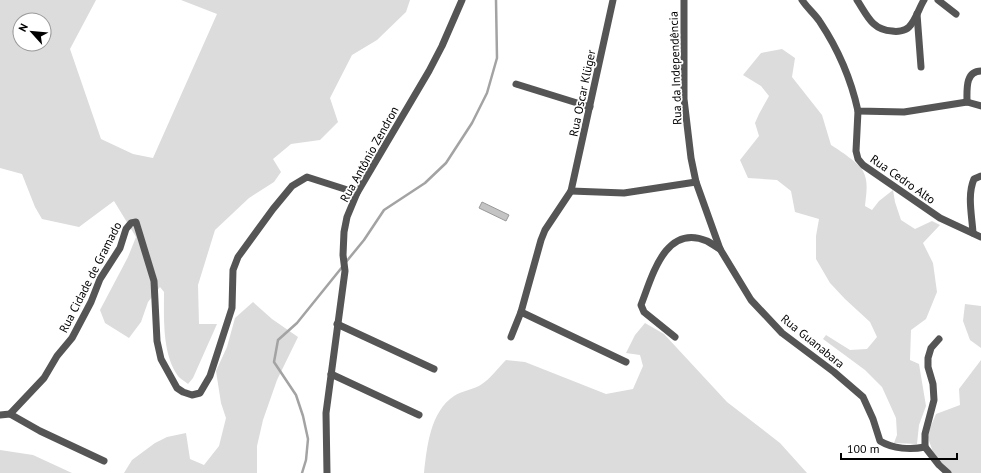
<svg xmlns="http://www.w3.org/2000/svg" width="981" height="473" font-family="'PT Sans',sans-serif">
  <style>
    .green { fill: #dcdcdc; fill-rule: evenodd }
    .lines { fill: none; stroke-linecap: round; stroke-linejoin: round }
    .stream { stroke: #a3a3a3; stroke-width: 2.5 }
    .building { fill: #c4c4c4; stroke: #999 }
    .minor { stroke: #555; stroke-width: 7 }
    .labels { text-anchor: middle; dominant-baseline: central; stroke-width: 3.5; stroke-linejoin: round; paint-order: stroke }
    .street-label { font-size: 12px; fill: #000; stroke: #fff }
  </style>
  <rect width="100%" height="100%" fill="#fff"/>
  <g class="green">
    <path d="M0 0H96L70 49 101 139 133 154 153 158 217 14 181 0H410L406 12 377 40 352 55 330 98 338 122 320 140 291 144 273 159 281 172 274 182 249 198 215 230 198 285 199 324H217L193 378 188 384C185 381 180 379 178 376 162 354 164 318 164 292L160 287 148 302 141 322 129 338 105 323 100 310 128 257 136 237 114 201 79 227 42 219 35 207 22 174 0 168ZM20 20H44V44H20Z"/>
    <path d="M782 49 795 58 792 77 822 115 831 145C839 150 859 163 863 171 869 182 866 195 865 206L872 210 879 201 893 190 895 202 901 220 915 229 932 221 940 225 923 243 933 263 937 292 926 319 911 330 910 360 919 364 926 406 919 425 917 444 894 443 897 435 896 418 882 387 865 370 823 339 826 335 850 350 867 349 877 337 870 322 845 299 830 283 816 259V236L819 219 795 212 791 191 777 180 748 178 740 160 759 136 755 123 759 114 769 96 761 86 743 75 761 53Z"/>
    <polygon points="253,302 272,319 298,337 277,380 263,420 257,446 257,473 124,473 132,460 155,443 167,437 186,433 190,459 204,465 219,446 226,418 221,403 216,371 227,347 235,318"/>
    <polygon points="965,304 981,306 981,348 970,340 963,321"/>
    <path d="M645 323 664 334 727 402 780 443 807 473H424C427 447 430 412 454 396 463 390 474 390 482 384 490 379 499 367 506 360L525 362 606 394 633 389 643 366 640 355 626 353 635 335Z"/>
    <polygon points="981,360 981,473 945,473 934,455 927,435 936,414 960,405 959,389"/>
    <polygon points="0,450 33,455 72,473 0,473"/>
  </g>
  <g class="lines">
    <g class="stream">
      <polyline points="346,262 364,240 384,210 425,183 446,163 472,123 487,93 497,58 496,0"/>
      <polyline points="302,473 306,460 308,439 303,416 296,395 274,362 278,340 297,323 343,266"/>
    </g>
  </g>
  <polygon class="building" points="482,202 509,215 506,221 479,208"/>
  <g class="lines">
    <g class="minor">
      <path d="M684 0V99L691 158 696 182 720 249 751 300 782 333 834 372 863 397 873 419 880 441C893 449 911 450 925 447L939 465 948 473"/>
      <path d="M802 0C807 8 815 14 820 22 838 49 851 79 858 111L904 112 967 102 981 106"/>
      <path d="M857 0C867 15 872 30 892 31 897 32 905 31 909 27 916 20 919 8 924 0"/>
      <polyline points="938,0 956,14"/>
      <polyline points="917,14 921,67"/>
      <polyline points="516,84 590,107"/>
      <path d="M967 102C967 90 965 71 981 71"/>
      <polyline points="858,111 856,151 858,159 863,165 940,218 981,237"/>
      <polyline points="571,191 624,193 696,182"/>
      <path d="M973 233C972 216 967 195 974 179L981 176"/>
      <polyline points="521,312 626,362"/>
      <polyline points="337,324 434,369"/>
      <polyline points="511,337 521,312 541,240 545,230 571,191 613,0"/>
      <path d="M675 337 644 312 641 305C652 277 665 223 707 241 711 243 716 247 720 249"/>
      <polyline points="331,374 419,415"/>
      <polyline points="10,414 40,431 104,461"/>
      <polyline points="0,415 10,414 44,378 57,356 72,338 91,302 100,279 120,248 126,229 131,223 136,222 154,281 157,341 161,359 177,388 183,392 192,395 200,393 210,376 232,308 233,270 238,257 273,209 292,186 307,177 357,193"/>
      <polyline points="925,447 925,434 934,400 933,384 928,367 928,358 931,348 939,339"/>
      <polyline points="327,473 326,413 345,271 343,255 344,232 347,217 357,193 429,71 442,46 462,0"/>
    </g>
  </g>
  <g class="labels">
    <g class="street-label">
      <text transform="translate(675 68) rotate(-92)">Rua da Independência</text>
      <text transform="translate(582 93) rotate(-78)">Rua Oscar Klüger</text>
      <text transform="translate(369 154) rotate(-61)">Rua Antônio Zendron</text>
      <text transform="translate(903 179) rotate(35)">Rua Cedro Alto</text>
      <text transform="translate(90 277) rotate(-63)">Rua Cidade de Gramado</text>
      <text transform="translate(813 341) rotate(39)">Rua Guanabara</text>
    </g>
  </g>
  <g transform="translate(32 32) rotate(297)"><circle r="19" fill="#ffffff" stroke="#999999"/>
  <path d="M0-3L7 15L0 10L-7 15Z" fill="#000000"/>
  <text y="-6" font-size="11" font-weight="bold" text-anchor="middle" fill="#000000">N</text>
  </g>
  <path d="M841 453v6h116v-6" fill="none" stroke="#000000" stroke-width="2"/>
  <text x="847" y="453" font-size="12" fill="#000000" stroke="#ffffff" stroke-width="3" paint-order="stroke">100 m</text>
</svg>
